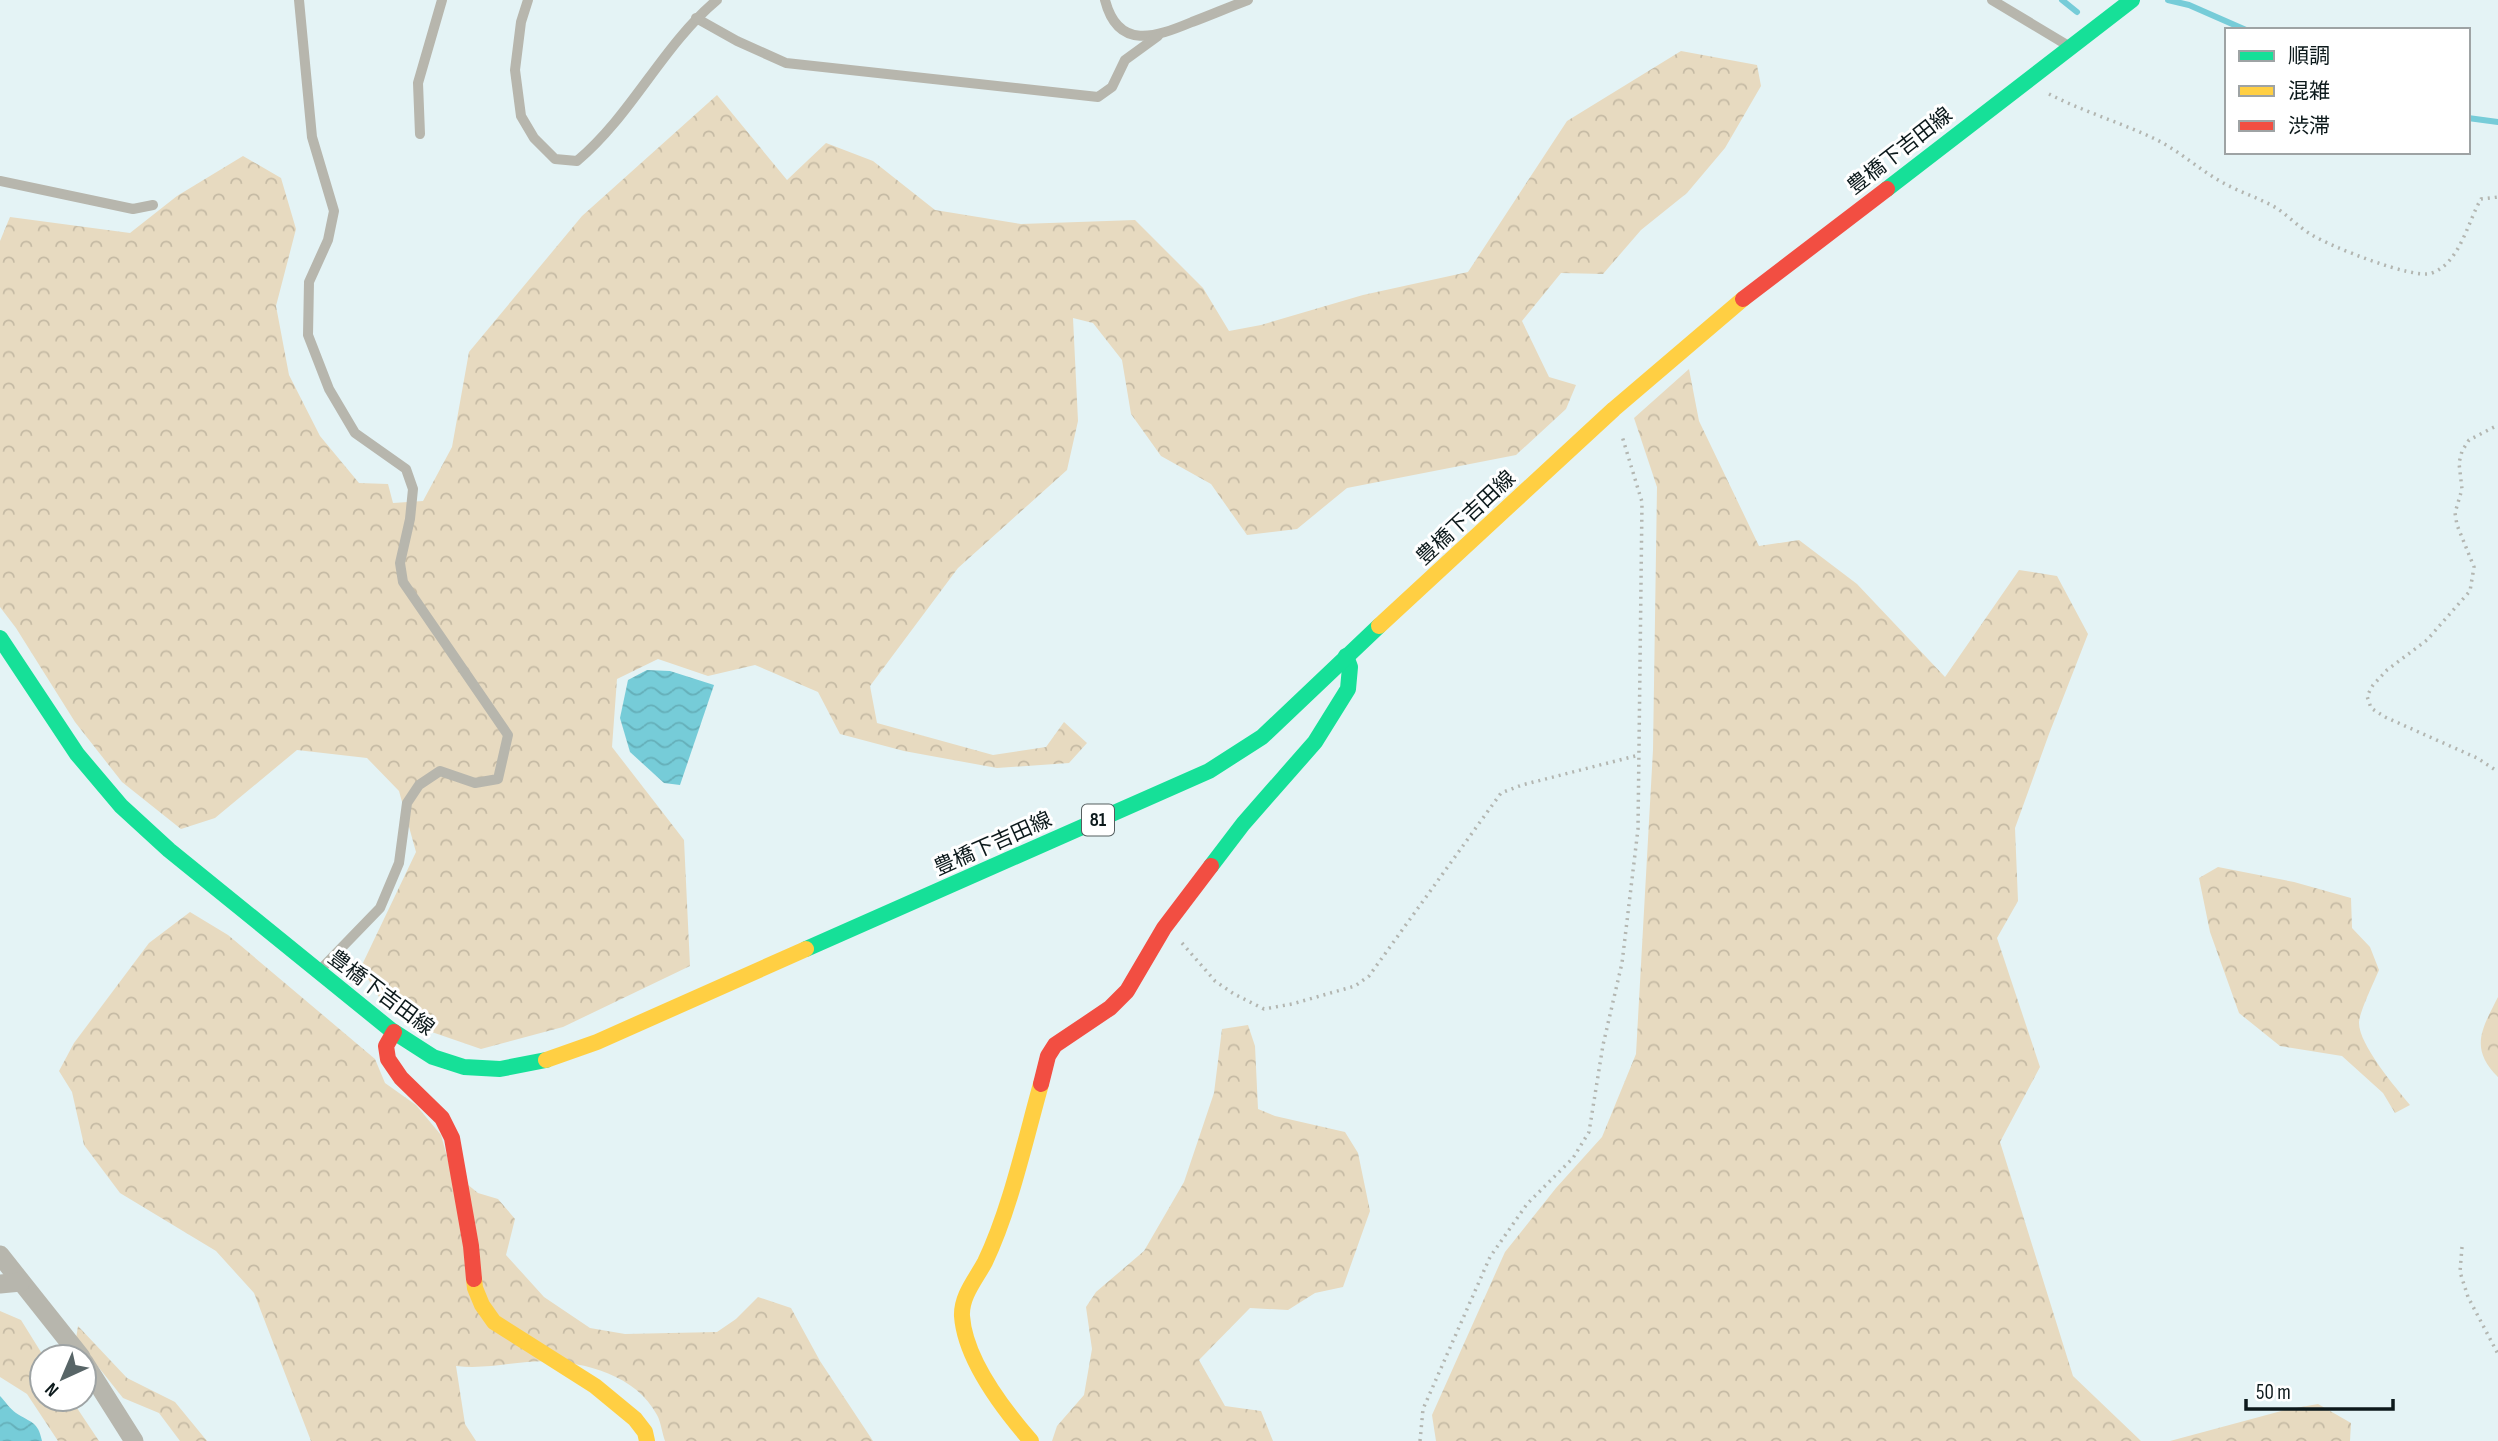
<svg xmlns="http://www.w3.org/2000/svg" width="2498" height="1441" font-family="'Sofia Sans Condensed','Noto Sans JP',sans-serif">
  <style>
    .forest { fill: url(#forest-crowns) }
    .water { fill: url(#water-waves) }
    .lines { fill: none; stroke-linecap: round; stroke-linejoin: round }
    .stream { stroke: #76ccd8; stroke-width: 6 }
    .path { stroke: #b3b6b1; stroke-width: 3.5; stroke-dasharray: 2 5; stroke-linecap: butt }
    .lane { stroke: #b7b6ad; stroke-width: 10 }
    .street { stroke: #b7b6ad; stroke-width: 19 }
    .fast { stroke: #16e098; stroke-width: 16 }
    .slow { stroke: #ffcf43; stroke-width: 16 }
    .jam { stroke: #f24e42; stroke-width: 16 }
    .labels { text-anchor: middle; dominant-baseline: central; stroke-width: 6; stroke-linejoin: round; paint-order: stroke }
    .shield { fill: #fff; stroke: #555e5f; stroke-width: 2 }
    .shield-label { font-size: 19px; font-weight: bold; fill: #0c191b }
    .street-label { font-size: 21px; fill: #0c191b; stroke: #fff }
  </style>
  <defs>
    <pattern id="forest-crowns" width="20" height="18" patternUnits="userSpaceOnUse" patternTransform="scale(1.75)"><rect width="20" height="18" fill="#e7dac0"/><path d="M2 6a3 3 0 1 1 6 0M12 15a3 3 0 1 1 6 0" fill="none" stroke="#c5baa4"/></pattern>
    <pattern id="water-waves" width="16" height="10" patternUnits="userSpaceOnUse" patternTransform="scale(1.75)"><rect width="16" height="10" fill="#76ccd8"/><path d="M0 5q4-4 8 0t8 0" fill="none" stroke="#65afb9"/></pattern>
  </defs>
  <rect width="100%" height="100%" fill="#e4f3f5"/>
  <g class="forest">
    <polygon points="1681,51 1757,65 1761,86 1725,148 1687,193 1641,230 1603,274 1561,273 1522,321 1549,377 1576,385 1566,409 1516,455 1347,488 1297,529 1247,535 1211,484 1161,456 1131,414 1122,360 1093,323 1073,318 1078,421 1067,470 958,568 870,686 877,723 993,755 1046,747 1064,722 1087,743 1069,763 997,768 904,751 840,734 818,692 755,665 708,676 658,659 617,679 612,747 684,840 690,966 563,1027 481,1049 426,1030 382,1002 361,967 416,852 399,791 367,758 297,750 215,818 181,829 122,782 75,722 16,628 0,607 0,241 10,217 130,233 177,196 243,156 281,178 296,229 276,306 289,375 320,436 359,483 388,484 393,503 423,501 452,447 469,352 582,216 717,95 787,180 826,143 873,161 935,210 1021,224 1135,220 1203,288 1229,331 1261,325 1363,295 1468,272 1567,121"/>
    <polygon points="1689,369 1699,421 1759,546 1799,540 1857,584 1945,677 2019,570 2057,576 2088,634 2049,734 2015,828 2018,901 1997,938 2040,1067 2000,1142 2073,1376 2141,1441 1436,1441 1432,1415 1505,1252 1556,1188 1602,1137 1636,1054 1653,750 1657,487 1634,418"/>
    <path d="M2218 867 2294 882 2351 898 2352 928 2370 947 2379 970C2374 982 2360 1011 2359 1022 2358 1044 2396 1088 2410 1105L2395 1113 2383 1093 2342 1056 2280 1046 2239 1013 2210 932 2199 878Z"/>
    <path d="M190 912 228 935 375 1059 385 1083 416 1105 441 1135 451 1171 478 1193 498 1199 515 1219 506 1255 544 1297 590 1328 625 1334 717 1332 736 1319 758 1297 791 1308 820 1361 873 1441H665C662 1433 661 1422 657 1415 634 1371 572 1358 527 1362 503 1364 481 1369 456 1366L465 1424 476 1441H311L254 1293 216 1251 120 1193 84 1145 72 1092 59 1071 74 1043 149 943Z"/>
    <path d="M2498 997V1077C2469 1048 2482 1029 2498 997Z"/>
    <polygon points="1248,1025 1255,1046 1258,1109 1275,1116 1345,1132 1358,1153 1370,1211 1343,1287 1315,1293 1288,1310 1250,1308 1199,1360 1225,1406 1261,1411 1273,1441 1052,1441 1057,1426 1084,1395 1092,1349 1086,1307 1096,1292 1144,1251 1184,1182 1214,1093 1222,1029"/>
    <polygon points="0,1311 21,1320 44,1357 42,1357 42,1399 71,1399 99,1441 58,1441 27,1394 0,1377"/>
    <polygon points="78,1326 127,1378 175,1402 207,1441 180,1441 159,1413 123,1398 76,1339"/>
    <polygon points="2318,1404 2351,1423 2350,1441 2170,1441 2285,1410"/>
  </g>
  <g class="water">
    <polygon points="647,670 670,671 714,685 680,785 664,783 630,752 620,718 628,680"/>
    <path d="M0 1396C5 1401 10 1409 16 1413 31 1423 38 1421 42 1441H0Z"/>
  </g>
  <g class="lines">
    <g class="stream">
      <polyline points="2062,0 2077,12"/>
      <polyline points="2168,0 2189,5 2246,30"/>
      <polyline points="2468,118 2498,122"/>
    </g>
    <g class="path">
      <path d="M2049 94C2082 111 2119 122 2153 138 2177 149 2197 168 2220 181 2237 191 2256 197 2273 206 2287 214 2298 227 2312 235 2330 246 2413 280 2432 273 2460 263 2468 221 2481 199L2498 197"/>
      <polyline points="2494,769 2477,758 2385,717 2371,708 2367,696 2373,685 2387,670 2427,640 2470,591 2474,567 2457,525 2455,513 2462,489 2459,463 2462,451 2469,440 2498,425"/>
      <polyline points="1182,943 1215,981 1234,994 1264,1009 1292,1004 1355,986 1369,976 1501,793 1522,785 1639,755"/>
      <polyline points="2462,1247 2460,1272 2468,1297 2498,1354"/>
      <polyline points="1420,1441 1423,1409 1490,1257 1527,1204 1573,1158 1589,1132 1603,1045 1622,963 1638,829 1642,502 1622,436"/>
    </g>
    <g class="lane">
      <polyline points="299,0 312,137 334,211 328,240 309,282 308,335 329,389 355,433 406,469 413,489 410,519 400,563 403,582 508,735 498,779 475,783 440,771 419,785 407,803 399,863 380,908 319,971"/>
      <path d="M528 0 521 22 515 70 521 116 534 138 555 159 577 161C632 115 662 46 717 0"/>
      <path d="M1105 0C1118 51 1156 37 1192 22 1211 15 1229 7 1248 0"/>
      <polyline points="1992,0 2067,45"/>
      <polyline points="696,18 737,41 786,63 1098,97 1112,87 1125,60 1158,36"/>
      <polyline points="420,134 418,83 442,0"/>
      <polyline points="0,181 133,209 153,205"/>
    </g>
    <g class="street">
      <polyline points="0,1255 81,1357"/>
      <polyline points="0,1284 21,1282"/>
      <polyline points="84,1362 134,1441"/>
    </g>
    <g class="fast">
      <polyline points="1887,189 2132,0"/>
      <polyline points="0,638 77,754 121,806 169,850 391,1030 433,1057 464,1067 500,1069 546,1060"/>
      <polyline points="1211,866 1243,824 1315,742 1348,689 1350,667 1346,656"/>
      <polyline points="806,949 1209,771 1262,737 1379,626"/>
    </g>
    <g class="slow">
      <polyline points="1379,626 1614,409 1743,299"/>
      <polyline points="546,1060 597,1042 806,949"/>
      <polyline points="474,1279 475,1288 482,1305 494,1322 595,1386 635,1419 645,1432 647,1441"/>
      <path d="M1031 1441C1004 1410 965 1359 962 1316 961 1296 976 1279 985 1262 1010 1210 1025 1141 1041 1084"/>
    </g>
    <g class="jam">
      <polyline points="1743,299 1887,189"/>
      <polyline points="394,1032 386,1046 388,1059 401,1078 442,1118 452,1138 471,1246 474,1279"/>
      <polyline points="1041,1084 1048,1056 1055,1045 1110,1008 1127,991 1164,928 1211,866"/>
    </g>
  </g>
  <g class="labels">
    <rect class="shield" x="1082" y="804.5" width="32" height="31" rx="5"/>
    <g class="shield-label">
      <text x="1098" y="820">81</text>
    </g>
    <g class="street-label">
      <text transform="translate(1900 151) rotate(-38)">豊橋下吉田線</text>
      <text transform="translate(1466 518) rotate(-43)">豊橋下吉田線</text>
      <text transform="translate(993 844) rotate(-24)">豊橋下吉田線</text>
      <text transform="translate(381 993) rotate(37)">豊橋下吉田線</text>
    </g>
  </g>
  <rect x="2225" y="28" width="245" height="126" fill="#ffffff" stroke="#9ea3a4" stroke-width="2"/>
  <rect x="2239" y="51" width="35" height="10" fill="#16e098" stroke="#9ea3a4" stroke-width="2"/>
  <text x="2288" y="63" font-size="21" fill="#0c191b">順調</text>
  <rect x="2239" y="86" width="35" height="10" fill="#ffcf43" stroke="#9ea3a4" stroke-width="2"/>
  <text x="2288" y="98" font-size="21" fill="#0c191b">混雑</text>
  <rect x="2239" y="121" width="35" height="10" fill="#f24e42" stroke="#9ea3a4" stroke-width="2"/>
  <text x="2288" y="133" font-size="21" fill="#0c191b">渋滞</text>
  <g transform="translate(63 1378) rotate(224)"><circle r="33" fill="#ffffff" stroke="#9ea3a4" stroke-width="2"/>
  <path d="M0-5L12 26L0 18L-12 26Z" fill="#586567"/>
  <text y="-10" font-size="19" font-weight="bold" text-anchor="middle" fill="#0c191b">N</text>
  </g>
  <path d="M2246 1399v10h147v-10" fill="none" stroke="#0c191b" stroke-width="3.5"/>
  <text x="2256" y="1399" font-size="21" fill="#0c191b" stroke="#ffffff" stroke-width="5" paint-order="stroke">50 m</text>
</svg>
